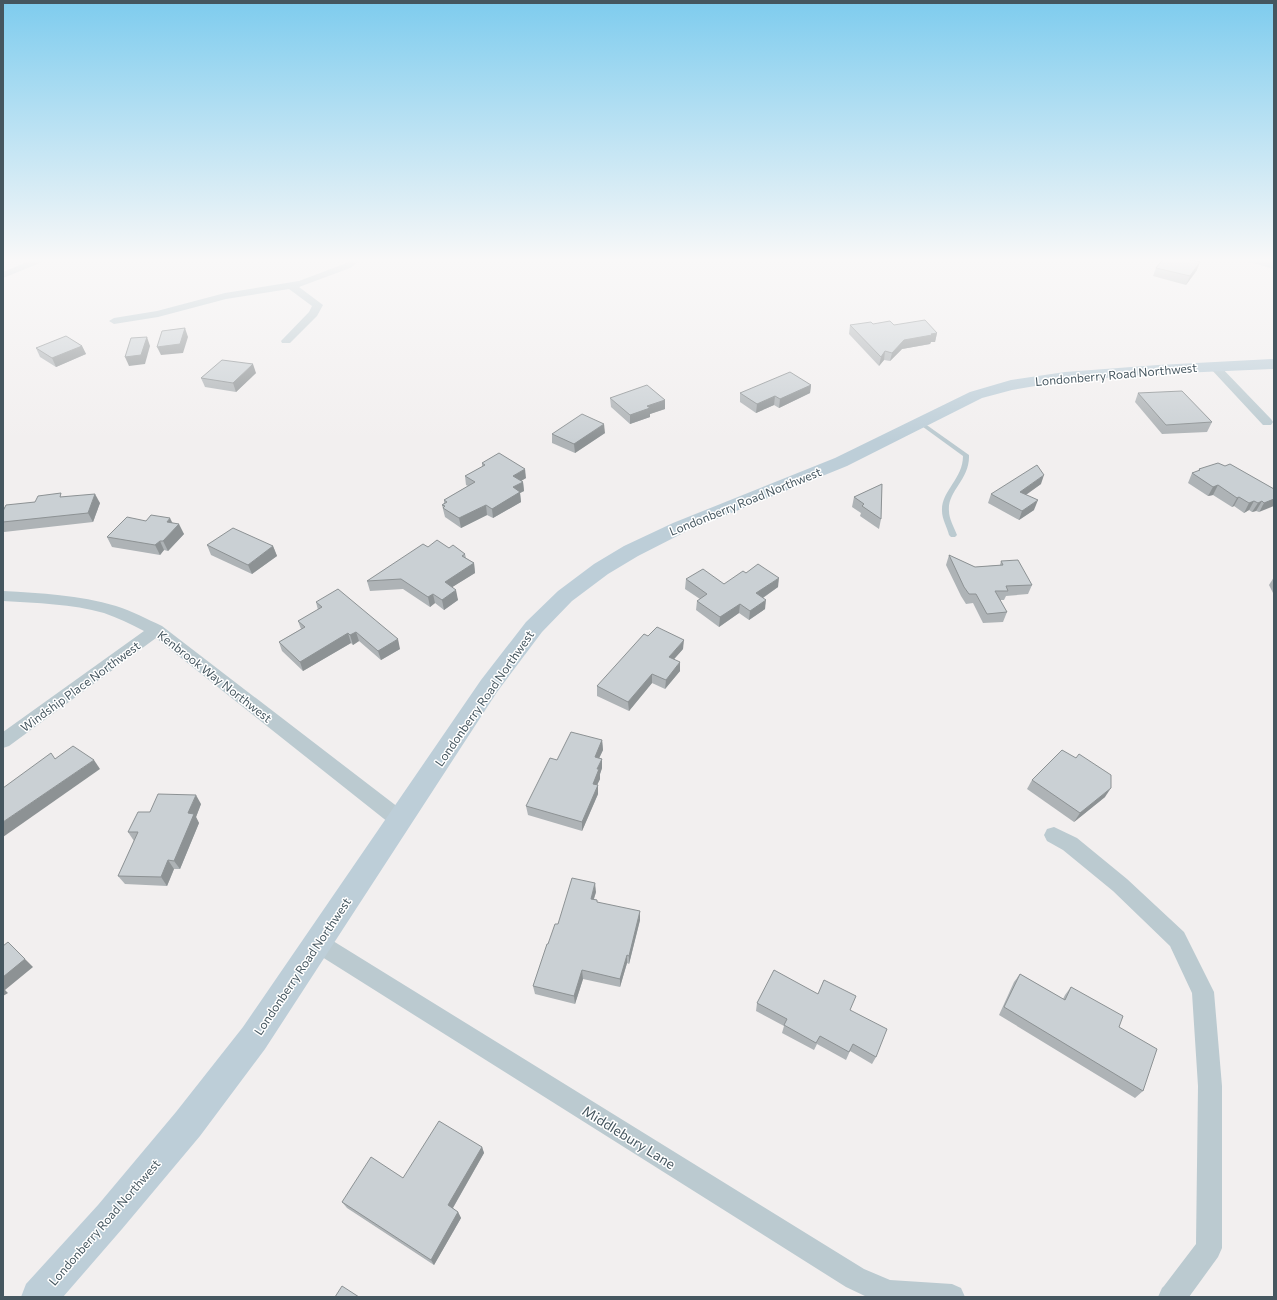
<svg xmlns="http://www.w3.org/2000/svg" width="1277" height="1300" font-family="Commissioner,sans-serif">
  <style>
    .lines { fill: none; stroke-linecap: round; stroke-linejoin: round }
    .lane { fill: #bbcad0; fill-rule: evenodd }
    .street { fill: #bbcad0; fill-rule: evenodd }
    .secondary { fill: #bdced8; fill-rule: evenodd }
    .wall { fill: #aeb3b6 }
    .shaded-wall { fill: #8d9294 }
    .building { fill: #cad0d4; stroke: #8d9294 }
    .labels { text-anchor: middle; dominant-baseline: central; stroke-width: 3; stroke-linejoin: round; paint-order: stroke }
    .street-label { font-size: 12px; fill: #45565f; stroke: #fff }
    .near-street-label { font-size: 14px; fill: #45565f; stroke: #fff }
  </style>
  <rect width="100%" height="100%" fill="#f2efef"/>
  <g class="lines">
    <path class="lane" d="M921 421 969 455C970 480 947 491 949 511 949 519 954 527 957 535L955 537H951L949 535C947 527 942 519 942 511 941 491 963 479 963 456L919 424 918 423Z"/>
    <g class="street">
      <polygon points="34,259 47,259 45,261 3,278 3,272"/>
      <polygon points="352,259 363,259 350,268 299,287 323,305 317,316 290,343 282,343 281,341 309,312 312,306 289,289 226,299 158,317 114,324 109,321 114,318 157,311 225,293 299,281 344,264"/>
      <polygon points="1214,363 1218,364 1271,419 1273,422 1271,425 1263,425 1210,368 1208,366 1210,364"/>
      <path d="M3 591C41 593 79 595 116 606 132 611 147 619 162 626L407 814 409 820 407 826 400 828 393 826 156 638 9 746 3 748V732L144 631C131 624 118 618 104 613 72 604 37 603 3 601Z"/>
      <polygon points="1054,827 1077,838 1127,879 1184,932 1214,992 1222,1086 1222,1248 1218,1257 1189,1297 1158,1297 1162,1288 1164,1286 1196,1244 1198,1086 1192,993 1170,946 1113,891 1063,850 1047,841 1044,835 1047,829"/>
      <polygon points="318,933 325,936 864,1269 890,1280 952,1284 961,1288 965,1297 867,1297 846,1287 311,950 308,943 311,936"/>
    </g>
    <g class="secondary">
      <polygon points="1247,259 1267,259 1274,261 1274,269 1249,262"/>
      <polygon points="1274,359 1274,369 1158,374 1065,381 1012,390 982,398 847,466 687,531 638,556 608,574 572,601 542,632 497,692 265,1049 200,1136 122,1229 63,1297 21,1297 26,1284 98,1205 176,1112 243,1027 481,680 526,622 558,591 594,564 624,546 673,523 835,458 970,392 1011,380 1065,372 1158,365"/>
    </g>
  </g>
  <g class="wall">
    <polygon points="1156,268 1197,270 1186,285 1153,276"/>
    <polygon points="873,324 894,325 937,333 935,342 931,342 930,344 902,349 890,361 884,360 879,366 849,334 850,325"/>
    <polygon points="82,346 86,354 56,367 40,357 36,348"/>
    <polygon points="256,373 236,392 205,387 201,378"/>
    <polygon points="811,385 810,393 779,408 774,405 756,413 740,402 740,393"/>
    <polygon points="1138,393 1212,422 1207,432 1162,434 1135,402"/>
    <polygon points="610,398 665,400 665,409 650,414 650,417 630,424 611,407"/>
    <polygon points="605,433 575,453 552,443 552,434"/>
    <polygon points="482,463 526,478 521,481 523,482 524,491 520,493 521,502 493,518 487,515 461,528 445,517 442,505 444,503 444,500 468,486 466,485 465,476 482,467"/>
    <polygon points="1225,466 1274,489 1259,512 1256,511 1252,512 1249,510 1244,513 1234,506 1232,507 1213,495 1208,496 1188,483 1192,473 1198,471 1199,469"/>
    <polygon points="882,484 881,519 879,529 860,516 861,513 852,507 854,497"/>
    <polygon points="1041,484 1026,495 1034,510 1019,520 988,503 991,494"/>
    <polygon points="63,497 100,503 93,522 4,532 3,531 3,511 35,502"/>
    <polygon points="146,521 173,523 184,534 168,551 164,550 160,555 112,547 107,537"/>
    <polygon points="207,545 273,546 277,556 252,574 211,555"/>
    <polygon points="428,547 449,548 465,554 466,558 474,563 475,573 452,587 458,600 444,610 435,603 430,607 403,589 370,591 367,581"/>
    <polygon points="949,555 975,567 1000,565 1001,561 1032,585 1028,594 1006,596 1004,600 1000,600 1007,612 1003,622 983,623 973,603 966,604 961,596 946,565"/>
    <polygon points="746,573 778,587 763,598 765,609 749,620 739,613 719,627 696,610 697,601 700,599 685,589 686,579 724,584"/>
    <polygon points="1274,577 1274,595 1269,585"/>
    <polygon points="316,602 400,649 381,660 359,641 353,645 351,643 303,671 282,651 279,642 301,629 298,621 318,610"/>
    <polygon points="683,649 674,659 680,671 665,689 652,683 629,711 597,696 597,686"/>
    <polygon points="602,740 603,750 599,758 602,759 602,768 600,774 600,779 597,785 598,785 598,794 582,831 528,815 526,806"/>
    <polygon points="1032,780 1105,797 1074,822 1027,789"/>
    <polygon points="201,804 196,817 199,823 180,869 174,869 167,886 125,884 118,876 134,841 128,832 150,812"/>
    <polygon points="596,892 594,899 597,900 597,902 640,920 629,964 627,963 620,987 583,979 575,1004 535,994 533,986 548,944 558,924"/>
    <polygon points="1020,974 1063,999 1065,995 1071,987 1119,1027 1143,1091 1135,1098 999,1015 1014,982"/>
    <polygon points="818,994 850,1010 876,1057 872,1064 850,1051 846,1060 817,1044 814,1050 782,1033 784,1026 756,1011 757,1003"/>
    <polygon points="482,1147 484,1153 453,1208 458,1212 461,1218 434,1265 347,1208 342,1202"/>
  </g>
  <g class="shaded-wall">
    <polygon points="1200,262 1197,270 1186,285 1190,276"/>
    <polygon points="185,328 188,337 183,353 161,355 157,347"/>
    <polygon points="937,333 935,342 931,342 930,344 902,349 890,361 892,353 904,340"/>
    <polygon points="147,337 150,346 145,364 129,366 125,357"/>
    <polygon points="82,346 86,354 56,367 52,358"/>
    <polygon points="885,351 884,360 879,366 881,357"/>
    <polygon points="253,364 256,373 236,392 233,383"/>
    <polygon points="811,385 810,393 779,408 780,399"/>
    <polygon points="775,396 774,405 756,413 757,404"/>
    <polygon points="665,400 665,409 650,414 650,417 630,424 630,415 647,406"/>
    <polygon points="604,424 605,433 575,453 574,444"/>
    <polygon points="525,469 526,478 514,485 513,476"/>
    <polygon points="1044,475 1041,484 1017,501 1020,492"/>
    <polygon points="523,482 524,491 520,493 521,502 493,518 492,509 513,487"/>
    <polygon points="1218,485 1213,495 1208,496 1213,487"/>
    <polygon points="95,494 100,503 93,522 88,513"/>
    <polygon points="1274,496 1274,506 1259,512 1264,503"/>
    <polygon points="1239,497 1234,506 1232,507 1237,498"/>
    <polygon points="1038,500 1034,510 1019,520 1022,511"/>
    <polygon points="1254,501 1249,510 1244,513 1249,503"/>
    <polygon points="1262,501 1256,511 1252,512 1258,503"/>
    <polygon points="486,505 487,515 461,528 459,518"/>
    <polygon points="170,518 175,528 167,522"/>
    <polygon points="179,524 184,534 168,551 163,541"/>
    <polygon points="160,541 164,550 160,555 155,545"/>
    <polygon points="273,546 277,556 252,574 248,565"/>
    <polygon points="474,563 475,573 446,591 445,582"/>
    <polygon points="779,578 778,587 755,603 756,593"/>
    <polygon points="456,590 458,600 444,610 442,600"/>
    <polygon points="433,594 435,603 430,607 428,597"/>
    <polygon points="766,600 765,609 749,620 750,611"/>
    <polygon points="740,604 739,613 719,627 720,617"/>
    <polygon points="356,632 359,641 353,645 350,635"/>
    <polygon points="348,633 351,643 303,671 300,662"/>
    <polygon points="398,639 400,649 381,660 378,651"/>
    <polygon points="684,640 683,649 668,666 669,657"/>
    <polygon points="680,662 680,671 665,689 666,680"/>
    <polygon points="652,674 652,683 629,711 628,702"/>
    <polygon points="602,740 603,750 595,767 595,757"/>
    <polygon points="602,759 602,768 600,774 600,779 593,793 593,784 597,769"/>
    <polygon points="94,760 100,769 3,837 3,822"/>
    <polygon points="598,785 598,794 582,831 582,822"/>
    <polygon points="1111,788 1105,797 1074,822 1080,813"/>
    <polygon points="196,795 201,804 196,817 199,823 180,869 174,861 188,813"/>
    <polygon points="168,860 174,869 167,886 161,877"/>
    <polygon points="595,883 596,892 591,907 591,899"/>
    <polygon points="640,911 640,920 629,964 629,956"/>
    <polygon points="8,942 33,967 5,990 8,993 3,996 3,977"/>
    <polygon points="627,955 627,963 620,987 620,979"/>
    <polygon points="582,970 583,979 575,1004 574,996"/>
    <polygon points="482,1147 484,1153 451,1211 448,1205"/>
    <polygon points="458,1212 461,1218 434,1265 431,1260"/>
  </g>
  <g class="building">
    <polygon points="1163,259 1185,259 1200,262 1190,276 1156,268"/>
    <polygon points="925,320 937,333 931,334 932,335 904,340 892,353 885,351 881,357 850,325 871,322 873,324 890,321 894,325"/>
    <polygon points="185,328 180,344 157,347 162,331"/>
    <polygon points="66,336 82,346 52,358 36,348"/>
    <polygon points="147,337 141,355 125,357 131,338"/>
    <polygon points="222,360 253,364 233,383 201,378"/>
    <polygon points="790,372 811,385 780,399 775,396 757,404 740,393"/>
    <polygon points="647,385 665,400 647,406 650,408 630,415 610,398"/>
    <polygon points="1182,391 1212,422 1166,425 1138,393"/>
    <polygon points="582,414 604,424 574,444 552,434"/>
    <polygon points="499,453 525,469 513,476 523,482 513,487 520,492 492,509 486,505 459,518 443,508 445,506 442,505 447,502 444,500 475,482 465,476 485,465 482,463"/>
    <polygon points="1218,463 1225,466 1230,464 1274,489 1274,499 1264,503 1262,501 1258,503 1254,501 1249,503 1239,497 1237,498 1218,485 1213,487 1192,473 1200,470 1199,469"/>
    <polygon points="1037,465 1044,475 1020,492 1038,500 1022,511 991,494"/>
    <polygon points="882,484 881,519 862,506 864,504 854,497"/>
    <polygon points="61,493 60,497 95,494 88,513 3,522 3,511 6,505 35,502 38,496"/>
    <polygon points="151,515 170,518 167,522 179,524 163,541 160,541 155,545 107,537 127,517 146,521"/>
    <polygon points="233,528 273,546 248,565 207,545"/>
    <polygon points="437,540 449,548 453,545 465,554 462,556 474,563 445,582 456,590 442,600 433,594 428,597 401,579 367,581 423,544 428,547"/>
    <polygon points="949,555 975,567 1003,565 1001,561 1018,560 1032,585 1006,586 1008,591 995,591 1007,612 987,614 976,594 969,594 964,587"/>
    <polygon points="758,564 779,578 756,593 766,600 750,611 740,604 720,617 697,601 707,594 686,579 703,569 724,584 743,571 746,573"/>
    <polygon points="338,589 398,639 378,651 356,632 350,635 348,633 300,662 279,642 305,627 298,621 322,607 316,602"/>
    <polygon points="657,627 684,640 669,657 680,662 666,680 652,674 628,702 597,686 644,634 648,636"/>
    <polygon points="571,732 602,740 595,757 602,759 597,769 599,769 593,784 598,785 582,822 526,806 550,758 557,760"/>
    <polygon points="73,746 94,760 3,822 3,788 51,753 55,759"/>
    <polygon points="1062,750 1076,758 1079,754 1111,775 1111,788 1080,813 1032,780"/>
    <polygon points="158,794 196,795 188,813 194,814 174,861 168,860 161,877 118,876 138,832 128,832 138,812 150,812"/>
    <polygon points="572,878 595,883 591,899 597,900 597,902 640,911 629,956 627,955 620,979 582,970 574,996 533,986 547,944 548,944 555,924 558,924"/>
    <polygon points="8,942 25,959 3,977 3,946"/>
    <polygon points="774,970 818,994 824,980 856,996 850,1010 887,1029 876,1057 853,1044 849,1052 820,1036 816,1043 784,1025 787,1019 757,1003"/>
    <polygon points="1020,974 1065,1000 1071,987 1123,1016 1119,1027 1157,1049 1143,1091 1004,1007"/>
    <polygon points="439,1121 482,1147 448,1205 458,1212 431,1260 342,1202 371,1157 403,1178"/>
    <polygon points="342,1286 359,1297 335,1297"/>
  </g>
  <linearGradient id="sky" x2="0" y2="1"><stop stop-color="#7eccee"/><stop offset="0.59" stop-color="#f9f8f8"/><stop offset="1" stop-color="#f9f8f8" stop-opacity="0"/></linearGradient>
  <rect width="1277" height="441" fill="url(#sky)"/>
  <g class="labels">
    <g class="street-label">
      <text transform="translate(1116 374) rotate(-5)">Londonberry Road Northwest</text>
      <text transform="translate(745 501) rotate(-22)">Londonberry Road Northwest</text>
      <text transform="translate(215 676) rotate(38)">Kenbrook Way Northwest</text>
      <text transform="translate(80 686) rotate(-36)">Windship Place Northwest</text>
      <text transform="translate(484 698) rotate(-55)">Londonberry Road Northwest</text>
      <text transform="translate(302 966) rotate(-56)">Londonberry Road Northwest</text>
      <text transform="translate(104 1222) rotate(-49)">Londonberry Road Northwest</text>
    </g>
    <g class="near-street-label">
      <text transform="translate(629 1137) rotate(32)">Middlebury Lane</text>
    </g>
  </g>
  <rect width="1277" height="1300" fill="none" stroke="#45565f" stroke-width="8"/>
</svg>
